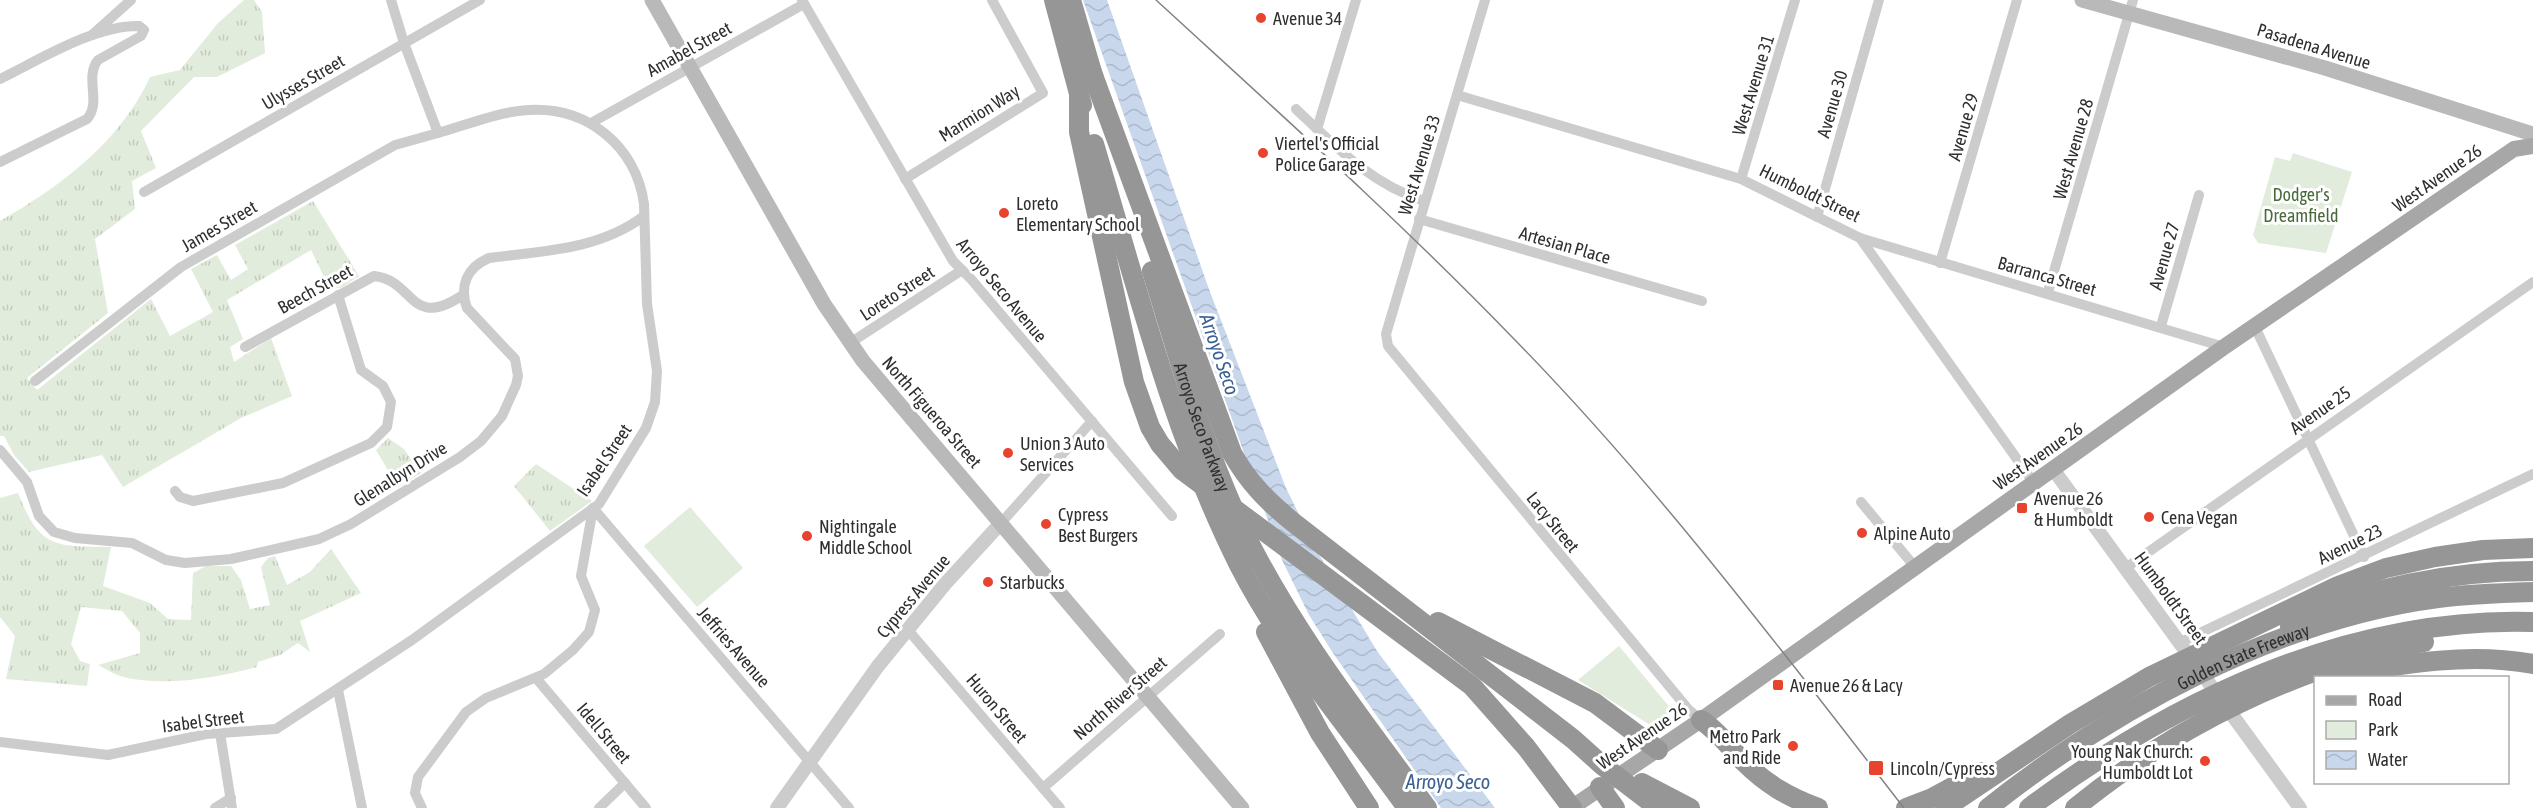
<svg xmlns="http://www.w3.org/2000/svg" width="2533" height="808" font-family="'Asap Condensed',sans-serif">
  <style>
    .grass { fill: url(#grass-tufts) }
    .park { fill: #e2ecdc }
    .water { fill: url(#water-waves) }
    .lines { fill: none; stroke-linecap: round; stroke-linejoin: round }
    .minor { stroke: #ccc; stroke-width: 10 }
    .tertiary { stroke: #ccc; stroke-width: 14 }
    .secondary { stroke: #b9b9b9; stroke-width: 15 }
    .primary { stroke: #a7a7a7; stroke-width: 16 }
    .motorway { stroke: #969696; stroke-width: 20 }
    .tram { stroke: #848484; stroke-width: 1.5 }
    .poi-dot { fill: #e8432e; stroke: #fff; stroke-width: 2 }
    .labels { text-anchor: middle; dominant-baseline: central; stroke-width: 6; stroke-linejoin: round; paint-order: stroke }
    .poi-label { font-size: 18px; fill: #2f2f2f; stroke: #fff; text-anchor: start }
    .street-label { font-size: 18px; fill: #2f2f2f; stroke: #fff }
    .park-label { font-size: 18px; fill: #496b3b; stroke: #fff }
    .water-label { font-size: 20px; font-style: italic; fill: #3b6093; stroke: #fff }
  </style>
  <defs>
    <pattern id="grass-tufts" width="24" height="20" patternUnits="userSpaceOnUse" patternTransform="scale(1.5)"><rect width="24" height="20" fill="#e2ecdc"/><path d="M3 7l-1-3M5 7V3M7 7l1-3M15 17l-1-3M17 17v-4M19 17l1-3" fill="none" stroke="#c2cbbd"/></pattern>
    <pattern id="water-waves" width="16" height="10" patternUnits="userSpaceOnUse" patternTransform="scale(1.5)"><rect width="16" height="10" fill="#c8d7ec"/><path d="M0 5q4-4 8 0t8 0" fill="none" stroke="#acb9cb"/></pattern>
  </defs>
  <rect width="100%" height="100%" fill="#fff"/>
  <g class="grass">
    <path d="M244 0H254L262 12 265 53 217 77H194L141 131 156 168 132 181 135 209 95 239 108 313 27 378 37 390 151 299 170 336 213 312 191 269 217 255 231 280 248 269 235 245 313 201 359 276 341 288 329 287 311 250 227 300 243 339 230 347 234 362 271 338 292 396 241 418 123 487 102 455 29 472 14 455 4 436H0V221C61 186 120 142 150 77L180 70 218 23Z"/>
    <polygon points="388,438 404,449 421,473 398,487 376,450"/>
    <polygon points="536,464 592,501 550,531 514,486"/>
    <path d="M18 493C40 549 54 546 111 547L103 586 150 603 168 619 191 620 193 573 206 566H231L241 580 250 609 270 605 261 567 268 558 275 556 287 585 310 572 331 549 361 593 300 621 310 652 298 643 280 655 258 662 257 667C217 678 165 687 123 677 115 675 106 669 98 665L140 653V633L122 611 81 607 71 644 80 661 90 664 87 686 6 679 15 636 0 617V498Z"/>
  </g>
  <g class="park">
    <polygon points="2293,153 2352,172 2326,253 2258,243 2253,235 2275,157 2290,161"/>
    <polygon points="690,507 743,568 697,607 644,546"/>
    <polygon points="1619,646 1671,709 1669,719 1655,728 1578,680"/>
  </g>
  <polygon class="water" points="1083,0 1107,0 1210,292 1286,488 1318,553 1377,651 1495,808 1441,808 1333,653 1309,615 1282,560"/>
  <g class="lines">
    <g class="minor">
      <polyline points="802,0 953,261 971,279 1172,516"/>
      <polyline points="1485,0 1386,334 1388,346 1688,709 1701,720"/>
      <polyline points="92,35 131,0"/>
      <path d="M0 79C39 60 95 25 139 26L144 30 141 36 98 60C84 78 102 102 87 119L0 162"/>
      <polyline points="1457,95 1741,179 1860,238 2224,347"/>
      <path d="M1296 109C1336 147 1371 184 1424 201"/>
      <polyline points="591,123 804,4"/>
      <polyline points="1317,129 1356,0"/>
      <polyline points="905,179 1043,93 992,0"/>
      <polyline points="1741,179 1795,0"/>
      <polyline points="144,192 480,0"/>
      <polyline points="1817,217 1879,0"/>
      <polyline points="1419,219 1702,301"/>
      <polyline points="1860,238 2034,483"/>
      <polyline points="1940,263 2017,0"/>
      <polyline points="2048,292 2133,0"/>
      <polyline points="2161,326 2199,195"/>
      <polyline points="2255,327 2364,557"/>
      <polyline points="850,343 962,270"/>
      <path d="M245 347 374 276C415 280 409 331 463 295"/>
      <polyline points="35,381 181,267 395,145 438,133"/>
      <path d="M0 450 27 482 39 516 54 532 75 538 132 543 166 560 185 563 231 559 319 539 351 524 460 457 481 441 502 416 516 385 518 376 515 359 467 308C459 286 467 267 489 258 543 251 599 250 644 216"/>
      <polyline points="175,491 180,497 193,501 283,483 371,443 387,427 391,402 383,386 361,370 338,295"/>
      <polyline points="1861,502 1915,567"/>
      <polyline points="593,508 849,808"/>
      <polyline points="1001,523 1092,421"/>
      <polyline points="2127,567 2533,282"/>
      <polyline points="908,630 1060,808"/>
      <polyline points="2181,642 2533,474"/>
      <polyline points="536,678 646,808"/>
      <polyline points="338,690 362,808"/>
      <polyline points="220,733 232,808"/>
      <path d="M0 742 108 755 206 734 276 729 412 640 599 504 646 428 655 402 657 371 647 304 644 204C636 146 587 106 528 110 497 112 467 125 438 133L404 43 391 0"/>
      <polyline points="1043,788 1220,634"/>
      <polyline points="215,808 231,798"/>
      <polyline points="422,808 415,793 418,777 466,712 486,698 544,674 573,650 589,632 595,610 581,576 593,508"/>
      <polyline points="599,808 625,783"/>
    </g>
    <g class="tertiary">
      <polyline points="2053,469 2300,808"/>
      <polyline points="777,808 878,666 945,584 1001,523"/>
    </g>
    <g class="secondary">
      <polyline points="652,0 824,304 863,361 1242,808"/>
      <polyline points="2082,0 2325,68 2533,134"/>
    </g>
    <polyline class="primary" points="1571,808 1701,720 2224,347 2514,149 2533,146"/>
    <g class="motorway">
      <polyline points="1054,0 1082,105"/>
      <polyline points="1071,0 1094,79"/>
      <path d="M1090 67 1232 453C1248 482 1268 502 1294 523L1573 739 1602 765 1658 808"/>
      <polyline points="1079,94 1079,132 1134,382 1150,427 1160,444 1182,470 1472,686 1526,747 1572,808"/>
      <path d="M1094 144C1137 287 1172 431 1239 565 1284 653 1350 728 1407 808"/>
      <path id="s1" d="M1152 271C1179 359 1204 448 1244 532 1293 632 1362 719 1427 808"/>
      <polyline points="1438,622 1595,703 1658,750"/>
      <path d="M2290 627C2360 587 2452 571 2533 571"/>
      <polyline points="1266,632 1320,733 1369,808"/>
      <path d="M2339 675C2403 664 2468 652 2533 664"/>
      <path d="M1701 720C1718 731 1729 747 1744 762 1766 784 1788 797 1818 808"/>
      <polyline points="1642,783 1690,808"/>
      <polyline points="1600,787 1615,808"/>
      <polyline points="1906,808 1932,798 1980,772"/>
      <polyline points="1945,808 2070,724 2149,677 2338,586 2386,568 2435,557 2483,550 2533,548"/>
      <path id="s2" d="M1988 808C2113 709 2277 619 2438 598 2469 594 2501 593 2533 592"/>
      <path d="M2029 808C2173 700 2349 616 2533 622"/>
      <path d="M2075 808C2176 726 2296 666 2424 642"/>
    </g>
    <path class="tram" d="M1156 0C1277 111 1400 221 1514 339 1656 484 1780 648 1904 808"/>
  </g>
  <g class="poi-dot">
    <circle cx="1261" cy="18" r="6"/>
    <circle cx="1263" cy="153" r="6"/>
    <circle cx="1004" cy="213" r="6"/>
    <circle cx="1008" cy="453" r="6"/>
    <rect x="2016" y="502" width="12" height="12" rx="3"/>
    <circle cx="2149" cy="517" r="6"/>
    <circle cx="1046" cy="524" r="6"/>
    <circle cx="1862" cy="533" r="6"/>
    <circle cx="807" cy="536" r="6"/>
    <circle cx="988" cy="582" r="6"/>
    <rect x="1772" y="679" width="12" height="12" rx="3"/>
    <circle cx="1793" cy="746" r="6"/>
    <circle cx="2205" cy="761" r="6"/>
    <rect x="1868" y="760" width="16" height="16" rx="3"/>
  </g>
  <g class="labels">
    <g class="poi-label">
      <text x="1273" y="18">Avenue 34</text>
      <text x="1275" y="143">Viertel's Official<tspan x="1275" dy="21">Police Garage</tspan></text>
      <text x="1016" y="203">Loreto<tspan x="1016" dy="21">Elementary School</tspan></text>
      <text x="1020" y="443">Union 3 Auto<tspan x="1020" dy="21">Services</tspan></text>
      <text x="2034" y="498">Avenue 26<tspan x="2034" dy="21">&amp; Humboldt</tspan></text>
      <text x="1058" y="514">Cypress<tspan x="1058" dy="21">Best Burgers</tspan></text>
      <text x="2161" y="517">Cena Vegan</text>
      <text x="819" y="526">Nightingale<tspan x="819" dy="21">Middle School</tspan></text>
      <text x="1874" y="533">Alpine Auto</text>
      <text x="1000" y="582">Starbucks</text>
      <text x="1790" y="685">Avenue 26 &amp; Lacy</text>
      <text x="1781" y="736" text-anchor="end">Metro Park<tspan x="1781" dy="21">and Ride</tspan></text>
      <text x="2193" y="751" text-anchor="end">Young Nak Church:<tspan x="2193" dy="21">Humboldt Lot</tspan></text>
      <text x="1890" y="768">Lincoln/Cypress</text>
    </g>
    <g class="street-label">
      <text transform="translate(2314 46) rotate(17)">Pasadena Avenue</text>
      <text transform="translate(689 49) rotate(-29)">Amabel Street</text>
      <text transform="translate(303 82) rotate(-30)">Ulysses Street</text>
      <text transform="translate(1753 85) rotate(-73)">West Avenue 31</text>
      <text transform="translate(1832 104) rotate(-74)">Avenue 30</text>
      <text transform="translate(979 113) rotate(-32)">Marmion Way</text>
      <text transform="translate(1963 127) rotate(-74)">Avenue 29</text>
      <text transform="translate(2073 149) rotate(-74)">West Avenue 28</text>
      <text transform="translate(1419 165) rotate(-73)">West Avenue 33</text>
      <text transform="translate(2437 178) rotate(-35)">West Avenue 26</text>
      <text transform="translate(1810 193) rotate(26)">Humboldt Street</text>
      <text transform="translate(219 226) rotate(-30)">James Street</text>
      <text transform="translate(1565 245) rotate(16)">Artesian Place</text>
      <text transform="translate(2164 256) rotate(-74)">Avenue 27</text>
      <text transform="translate(2047 276) rotate(16)">Barranca Street</text>
      <text transform="translate(315 289) rotate(-29)">Beech Street</text>
      <text transform="translate(1002 290) rotate(50)">Arroyo Seco Avenue</text>
      <text transform="translate(897 293) rotate(-33)">Loreto Street</text>
      <text transform="translate(2320 410) rotate(-35)">Avenue 25</text>
      <text transform="translate(932 412) rotate(49)">North Figueroa Street</text>
      <text stroke="none"><textPath href="#s1" startOffset="164">Arroyo Seco Parkway</textPath></text>
      <text transform="translate(2038 456) rotate(-35)">West Avenue 26</text>
      <text transform="translate(604 460) rotate(-56)">Isabel Street</text>
      <text transform="translate(400 474) rotate(-32)">Glenalbyn Drive</text>
      <text transform="translate(1553 522) rotate(51)">Lacy Street</text>
      <text transform="translate(2350 544) rotate(-26)">Avenue 23</text>
      <text transform="translate(913 596) rotate(-50)">Cypress Avenue</text>
      <text transform="translate(2171 598) rotate(54)">Humboldt Street</text>
      <text transform="translate(734 647) rotate(49)">Jeffries Avenue</text>
      <text stroke="none"><textPath href="#s2" startOffset="298">Golden State Freeway</textPath></text>
      <text transform="translate(1120 698) rotate(-41)">North River Street</text>
      <text transform="translate(997 708) rotate(50)">Huron Street</text>
      <text transform="translate(203 721) rotate(-7)">Isabel Street</text>
      <text transform="translate(604 733) rotate(50)">Idell Street</text>
      <text transform="translate(1642 736) rotate(-34)">West Avenue 26</text>
    </g>
    <g class="park-label">
      <text x="2301" y="194">Dodger's<tspan x="2301" dy="21">Dreamfield</tspan></text>
    </g>
    <g class="water-label">
      <text transform="translate(1220 354) rotate(71)">Arroyo Seco</text>
      <text x="1448" y="781">Arroyo Seco</text>
    </g>
  </g>
  <rect x="2314" y="676" width="195" height="108" fill="#ffffff" stroke="#acacac" stroke-width="1.5"/>
  <rect x="2326" y="696" width="30" height="9" fill="#a7a7a7" stroke="#acacac" stroke-width="1.5"/>
  <text x="2368" y="706" font-size="18" fill="#2f2f2f">Road</text>
  <rect x="2326" y="721" width="30" height="18" fill="#e2ecdc" stroke="#acacac" stroke-width="1.5"/>
  <text x="2368" y="736" font-size="18" fill="#2f2f2f">Park</text>
  <rect x="2326" y="751" width="30" height="18" fill="url(#water-waves)" stroke="#acacac" stroke-width="1.5"/>
  <text x="2368" y="766" font-size="18" fill="#2f2f2f">Water</text>
</svg>
